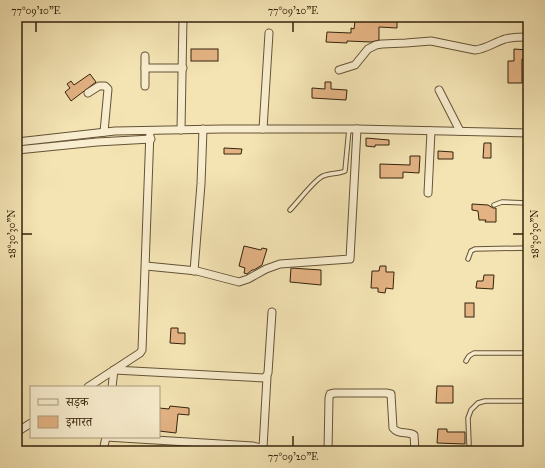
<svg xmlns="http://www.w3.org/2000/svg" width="545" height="468" font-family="'IM FELL Great Primer','Noto Serif Devanagari',serif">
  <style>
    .building { fill: #e4b384; stroke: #35230c }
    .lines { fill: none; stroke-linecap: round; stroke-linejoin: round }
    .lane-casing { stroke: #655336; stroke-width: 5.5 }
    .street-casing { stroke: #655336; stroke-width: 9 }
    .lane { stroke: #f8edce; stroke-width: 3.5 }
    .street { stroke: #f8edce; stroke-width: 7 }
    .ticks { fill: none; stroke: #35230c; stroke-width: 1.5 }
    .neatline { fill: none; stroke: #35230c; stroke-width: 1.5 }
    .ticks-label { font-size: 10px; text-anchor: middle; fill: #35230c }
  </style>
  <rect width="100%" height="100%" fill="#f4e4b4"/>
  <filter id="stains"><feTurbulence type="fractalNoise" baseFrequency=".005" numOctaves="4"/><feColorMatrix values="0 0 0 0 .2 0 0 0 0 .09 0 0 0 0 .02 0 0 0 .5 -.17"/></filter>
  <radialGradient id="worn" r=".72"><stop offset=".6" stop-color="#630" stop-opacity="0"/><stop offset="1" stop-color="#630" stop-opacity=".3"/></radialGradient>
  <g class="building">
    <polygon points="383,18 397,18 397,28 379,27 379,40 371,42 347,41 347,43 326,42 327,32 351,33 351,28 354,29 355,21 383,20"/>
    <rect x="191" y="49" width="27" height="12"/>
    <polygon points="514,49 528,50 528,59 522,59 522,83 508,83 508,61 514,61"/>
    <polygon points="90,74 96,82 71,101 65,92 70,88 67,84 71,81 74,85"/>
    <polygon points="325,82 331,82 331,89 347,90 346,100 312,98 312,88 325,89"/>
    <polygon points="366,138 389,140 389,145 375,145 375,147 366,146"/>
    <polygon points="484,143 491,143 491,158 483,158"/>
    <polygon points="224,148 242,149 241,154 224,154"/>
    <polygon points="438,151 453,152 453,159 438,159"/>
    <polygon points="410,156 420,156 419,173 403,172 403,178 380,178 380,164 410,165"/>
    <polygon points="472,204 488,205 493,208 496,208 496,222 485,222 486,220 479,220 478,211 472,210"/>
    <polygon points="244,246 261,250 262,248 267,249 262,265 254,270 252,270 247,274 244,273 245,268 239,266"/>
    <polygon points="380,266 386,266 386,272 394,272 393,289 386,288 385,293 378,292 378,288 371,288 372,271 379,271"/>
    <polygon points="291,268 321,270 321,285 290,282"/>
    <polygon points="484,275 494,275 493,289 476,288 477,281 483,281"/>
    <rect x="465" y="303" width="9" height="14"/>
    <polygon points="171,328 178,328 178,333 185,333 185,344 170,343"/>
    <polygon points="437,386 453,386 453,403 436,403"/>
    <polygon points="170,406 189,408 189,415 178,414 176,433 159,431 159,408 169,409"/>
    <polygon points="438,429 447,429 447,432 465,432 465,444 437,443"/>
  </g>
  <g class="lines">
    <defs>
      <g id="lane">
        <polyline points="494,205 502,202 528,203"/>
        <path d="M290 210C298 202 314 180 323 176 330 173 339 174 345 171L349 129"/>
        <polyline points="468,259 471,251 475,249 528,248"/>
        <polyline points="466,361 469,356 474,353 528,353"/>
        <polyline points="469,444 468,418 471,410 478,403 485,401 528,401"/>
      </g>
      <g id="street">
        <polyline points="454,17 528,18"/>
        <polyline points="145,68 183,68"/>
        <path d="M339 70 355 65 368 49 376 45 382 44 406 43 431 41 475 50C486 49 495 42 505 39 513 37 520 37 528 37"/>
        <polyline points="145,86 145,56"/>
        <polyline points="439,90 460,131"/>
        <polyline points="88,93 99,86 105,86 108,89 104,132"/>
        <polyline points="263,129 269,33"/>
        <polyline points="181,130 183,17"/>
        <polyline points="17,142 115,131 222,129 357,129 528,133"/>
        <polyline points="17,150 97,142 151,139"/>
        <polyline points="428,193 431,131"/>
        <polyline points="146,266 197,271 239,282 248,279 266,269 280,264 350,259 357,129"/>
        <polyline points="194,271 201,184 203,129"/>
        <polyline points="88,387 140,353 142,350 150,131"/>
        <polyline points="112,387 114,370 265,378 268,373 272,312"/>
        <polyline points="17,432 31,423"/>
        <polyline points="106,437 253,446 261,448 264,451"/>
        <polyline points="263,448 267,377"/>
        <polyline points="103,451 106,437"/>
        <path d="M328 451 329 398 330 394 335 393H386L391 394 393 428C398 435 407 431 414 435L415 451"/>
      </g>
    </defs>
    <use href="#lane" class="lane-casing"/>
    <use href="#street" class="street-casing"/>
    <use href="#lane" class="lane"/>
    <use href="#street" class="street"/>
  </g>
  <path class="ticks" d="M36 22V32M293 22V32M22 234H32M513 234H523M293 436V446"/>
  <rect width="545" height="468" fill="none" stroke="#f4e4b4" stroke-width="44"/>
  <rect x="30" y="386" width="130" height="52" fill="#f8edce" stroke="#aa9c80"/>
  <rect x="38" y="399" width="20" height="6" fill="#f8edce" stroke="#aa9c80"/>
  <text x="66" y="406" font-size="12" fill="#35230c">सड़क</text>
  <rect x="38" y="416" width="20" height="12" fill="#e4b384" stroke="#aa9c80"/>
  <text x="66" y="426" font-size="12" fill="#35230c">इमारत</text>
  <rect x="22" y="22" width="501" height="424" class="neatline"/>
  <g class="ticks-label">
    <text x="36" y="14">77°09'10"E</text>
    <text x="293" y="14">77°09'20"E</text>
    <text transform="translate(11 234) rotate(-90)" y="4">28°30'30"N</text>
    <text transform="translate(534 234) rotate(-90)" y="4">28°30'30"N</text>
    <text x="293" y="460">77°09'20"E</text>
  </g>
  <rect width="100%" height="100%" filter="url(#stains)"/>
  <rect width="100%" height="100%" fill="url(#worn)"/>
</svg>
